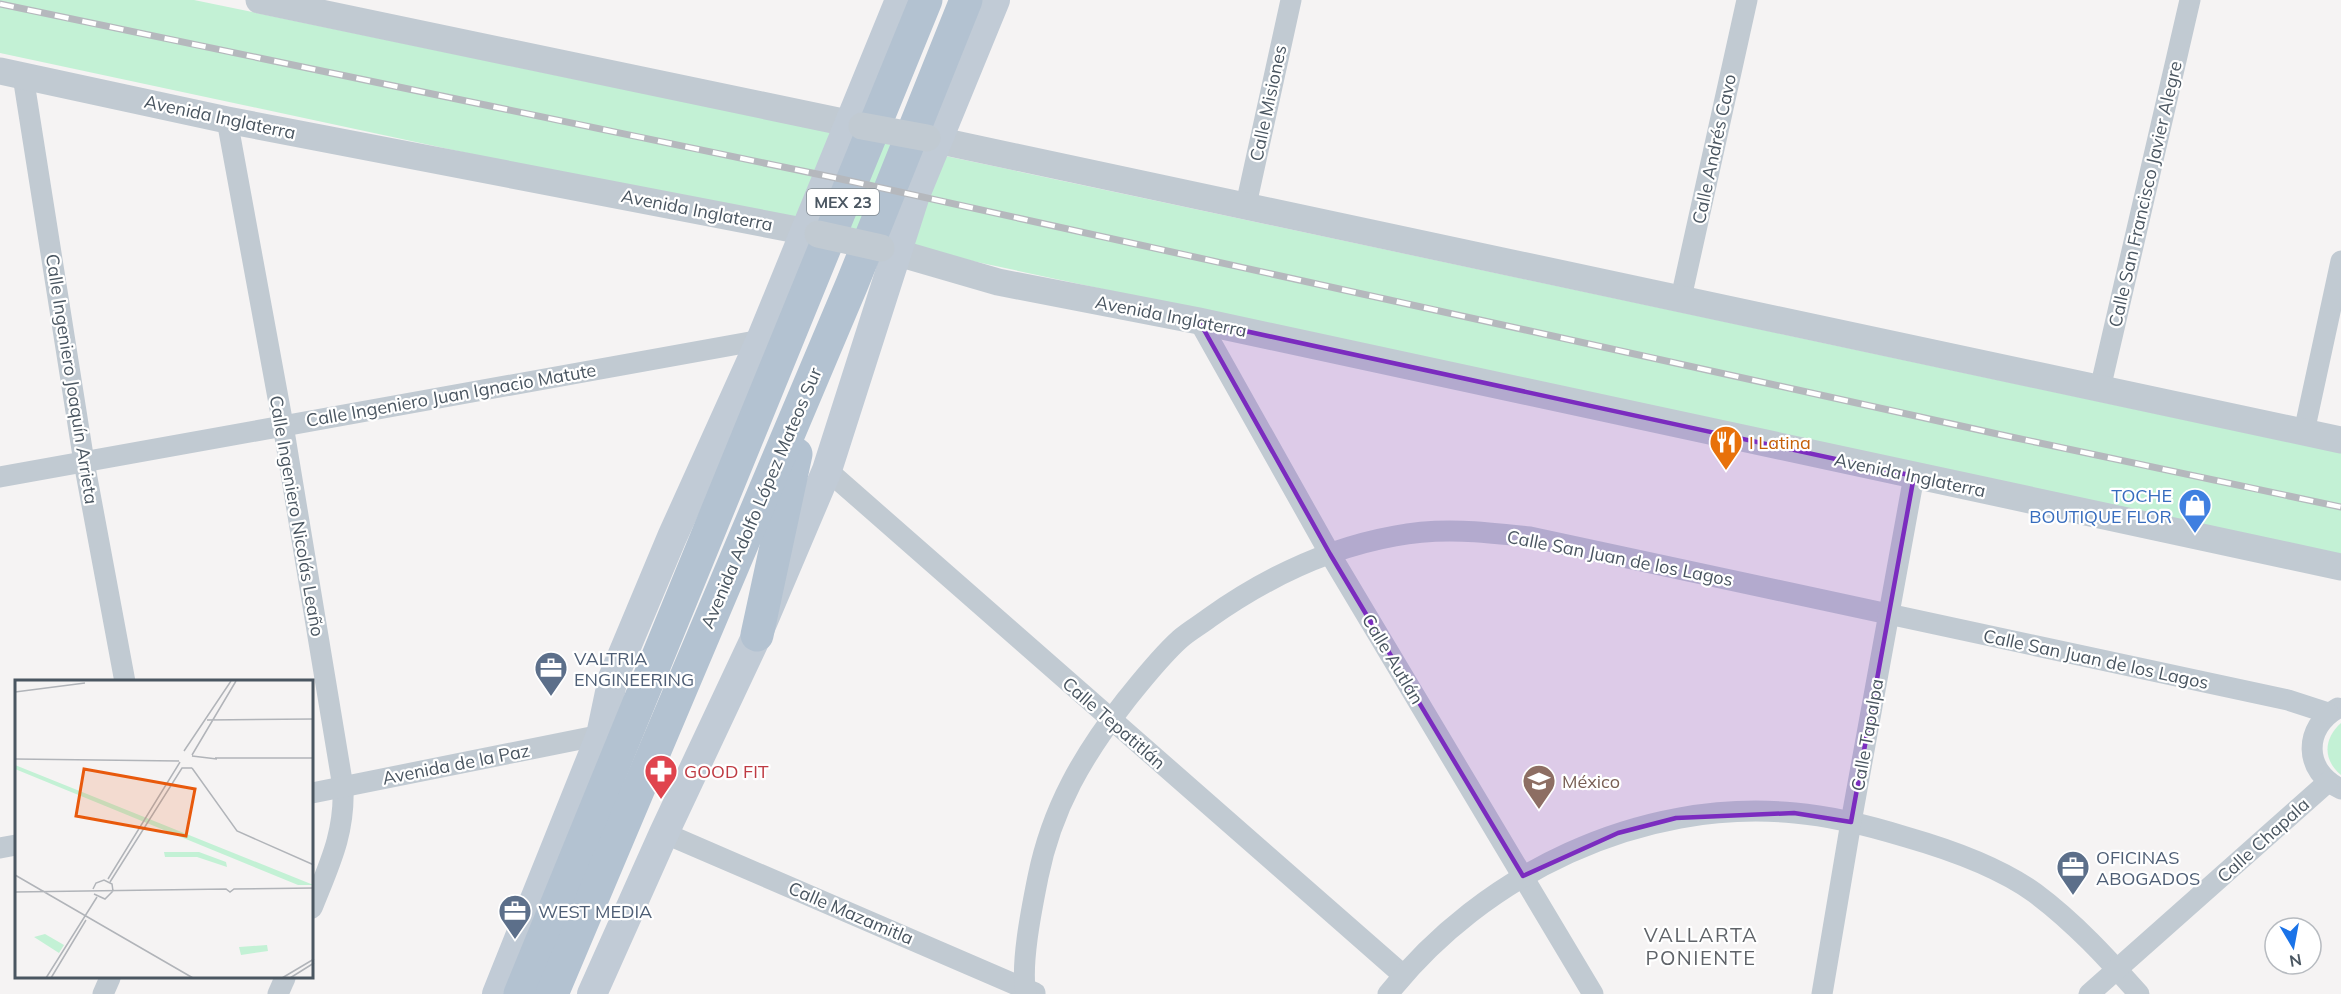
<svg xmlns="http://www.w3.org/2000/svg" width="2341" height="994" font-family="Mulish,sans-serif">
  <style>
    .green { fill: #c3f1d5 }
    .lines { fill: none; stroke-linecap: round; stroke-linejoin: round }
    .minor { stroke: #c1cad2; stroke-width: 21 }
    .tertiary { stroke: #c1cad2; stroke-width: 27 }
    .secondary { stroke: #c1cbd6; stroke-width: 30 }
    .primary { stroke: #b3c2d1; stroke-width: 33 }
    .rail-casing { stroke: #b5b8bd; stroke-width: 7 }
    .rail { stroke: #fff; stroke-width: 4.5; stroke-dasharray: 14; stroke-linecap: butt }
    .tertiary-bridge { stroke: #c1cad2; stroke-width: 27 }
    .marked { fill: #7b2cbf; fill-opacity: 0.2; stroke: #7b2cbf; stroke-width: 4.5; stroke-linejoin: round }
    .labels { text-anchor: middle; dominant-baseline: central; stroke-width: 4.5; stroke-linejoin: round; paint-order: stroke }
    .shield { fill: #fff; stroke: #808990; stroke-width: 1.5 }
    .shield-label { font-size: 16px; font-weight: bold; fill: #4a5661 }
    .street-label { font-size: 18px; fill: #4a5661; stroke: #fff }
    .food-label { font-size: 18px; fill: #c56008; stroke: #fff; text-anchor: start }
    .shop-label { font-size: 18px; fill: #366cbe; stroke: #fff; text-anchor: end }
    .service-label { font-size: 18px; fill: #4e5e75; stroke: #fff; text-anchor: start }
    .health-label { font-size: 18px; fill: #be3a42; stroke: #fff; text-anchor: start }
    .education-label { font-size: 18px; fill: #785e54; stroke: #fff; text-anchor: start }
    .neighbourhood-label { font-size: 20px; letter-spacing: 1.5px; fill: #5f6368; stroke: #fff }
    .inset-road { fill: none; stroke: #b1b4b9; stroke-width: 1.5 }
    .view { fill: #e8590c; fill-opacity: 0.15; stroke: #e8590c; stroke-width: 3 }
    .inset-edge { fill: none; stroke: #4a5661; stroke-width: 3 }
  </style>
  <rect width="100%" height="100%" fill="#f5f3f3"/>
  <g class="green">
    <polygon points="0,0 194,0 960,159 2341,453 2341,554 0,53"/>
    <path d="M2341 723V775C2323 760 2323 739 2341 723Z"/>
  </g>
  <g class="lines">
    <g class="minor">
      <polyline points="23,76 84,462 125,682"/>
      <path d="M227 120 283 425 343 787C345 834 329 865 312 908"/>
      <polyline points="1246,205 1291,0"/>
      <polyline points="1681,298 1747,0"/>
      <polyline points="1199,321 1330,554 1593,994"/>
      <polyline points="2100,389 2190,0"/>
      <polyline points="2304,432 2341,261"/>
      <polyline points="827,470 1403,975"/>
      <polyline points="0,477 761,340"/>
      <path d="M2338 708C2303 727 2303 772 2341 789"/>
      <polyline points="312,793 601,735"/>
      <polyline points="664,833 1035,993"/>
      <polyline points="0,848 16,845"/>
      <polyline points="103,994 110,978"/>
      <polyline points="278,994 285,978"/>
      <path d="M1026 994C1020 965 1032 907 1038 877 1052 808 1083 755 1126 700 1143 679 1160 657 1180 639 1189 631 1200 625 1209 618 1264 579 1328 548 1395 536 1440 527 1485 532 1530 537L2288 700 2328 713"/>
      <path d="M1388 994C1483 874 1640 798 1795 813 1832 816 1870 826 1906 837 1948 849 1999 867 2035 893 2074 922 2107 958 2139 994"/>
      <polyline points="1822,994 1851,822 1914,476"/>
      <polyline points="2089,994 2328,782"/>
    </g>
    <g class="tertiary">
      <polyline points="259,0 862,126"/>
      <polyline points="0,71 227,120 818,234"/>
      <polyline points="927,138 2341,440"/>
      <polyline points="881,248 998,282 1199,321 2341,567"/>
    </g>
    <g class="secondary">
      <polyline points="497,994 601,735 613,678 672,537 761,340 900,0"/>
      <polyline points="592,994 664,833 757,635 827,470 915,195 995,0"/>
    </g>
    <g class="primary">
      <polyline points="757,635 796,454"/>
      <polyline points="520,994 926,0"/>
      <polyline points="552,994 852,284 966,0"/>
    </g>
    <defs>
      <polyline id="rail" points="0,4 841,179 2002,435 2341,507"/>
    </defs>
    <use href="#rail" class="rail-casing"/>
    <use href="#rail" class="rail"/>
    <g class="tertiary-bridge">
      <polyline points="862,126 927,138"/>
      <polyline points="818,234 881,248"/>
    </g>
  </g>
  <path class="marked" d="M1199 321 1914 476 1851 822 1794 813 1676 818 1618 833 1523 876 1330 554Z"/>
  <defs>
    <symbol id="restaurant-pin" viewBox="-11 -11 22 30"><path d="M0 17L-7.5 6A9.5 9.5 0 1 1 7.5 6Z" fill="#e8710a" stroke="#fff"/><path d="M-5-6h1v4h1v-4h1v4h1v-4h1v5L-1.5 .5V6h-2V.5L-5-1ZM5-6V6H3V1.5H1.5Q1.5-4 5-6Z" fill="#fff"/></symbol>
    <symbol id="shop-pin" viewBox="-11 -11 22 30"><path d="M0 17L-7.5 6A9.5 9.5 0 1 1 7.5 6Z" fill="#3f7fe0" stroke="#fff"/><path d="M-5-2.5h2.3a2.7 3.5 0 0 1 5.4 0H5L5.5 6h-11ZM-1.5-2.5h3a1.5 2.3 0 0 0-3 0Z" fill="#fff"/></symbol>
    <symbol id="office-pin" viewBox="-11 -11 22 30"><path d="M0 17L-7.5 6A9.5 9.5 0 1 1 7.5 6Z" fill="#5c6f8a" stroke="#fff"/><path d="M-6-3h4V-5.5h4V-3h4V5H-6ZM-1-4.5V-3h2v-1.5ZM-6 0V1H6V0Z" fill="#fff"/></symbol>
    <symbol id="pharmacy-pin" viewBox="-11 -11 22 30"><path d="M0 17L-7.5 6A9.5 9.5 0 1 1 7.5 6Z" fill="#e0444e" stroke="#fff"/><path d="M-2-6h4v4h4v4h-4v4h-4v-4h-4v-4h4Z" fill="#fff"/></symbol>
    <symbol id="school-pin" viewBox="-11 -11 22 30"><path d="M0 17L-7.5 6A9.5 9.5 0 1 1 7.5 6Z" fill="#8d6e63" stroke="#fff"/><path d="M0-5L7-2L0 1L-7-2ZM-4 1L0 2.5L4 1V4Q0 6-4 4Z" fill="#fff"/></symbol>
  </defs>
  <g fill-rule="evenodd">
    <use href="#restaurant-pin" x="1707" y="423" width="38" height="52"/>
    <use href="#shop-pin" x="2176" y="486" width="38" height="52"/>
    <use href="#office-pin" x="532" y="649" width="38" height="52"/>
    <use href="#pharmacy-pin" x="642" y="752" width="38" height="52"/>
    <use href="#school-pin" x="1520" y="762" width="38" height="52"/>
    <use href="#office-pin" x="2054" y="848" width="38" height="52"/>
    <use href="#office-pin" x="496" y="892" width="38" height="52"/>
  </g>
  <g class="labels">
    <rect class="shield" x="807" y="189" width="72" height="26" rx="4.5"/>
    <g class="shield-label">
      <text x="843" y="202">MEX 23</text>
    </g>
    <g class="street-label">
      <text transform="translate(1268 103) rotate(-78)">Calle Misiones</text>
      <text transform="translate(220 117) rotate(12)">Avenida Inglaterra</text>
      <text transform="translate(1714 149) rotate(-78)">Calle Andrés Cavo</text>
      <text transform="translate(2145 194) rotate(-77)">Calle San Francisco Javier Alegre</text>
      <text transform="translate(697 210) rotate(11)">Avenida Inglaterra</text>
      <text transform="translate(1171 316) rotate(11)">Avenida Inglaterra</text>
      <text transform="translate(72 379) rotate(81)">Calle Ingeniero Joaquín Arrieta</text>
      <text transform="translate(451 395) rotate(-10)">Calle Ingeniero Juan Ignacio Matute</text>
      <text transform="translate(1910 475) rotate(12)">Avenida Inglaterra</text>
      <text transform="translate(761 498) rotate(-67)">Avenida Adolfo López Mateos Sur</text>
      <text transform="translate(297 516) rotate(80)">Calle Ingeniero Nicolás Leaño</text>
      <text transform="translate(1620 558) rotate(11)">Calle San Juan de los Lagos</text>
      <text transform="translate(1393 659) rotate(59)">Calle Autlán</text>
      <text transform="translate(2096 659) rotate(12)">Calle San Juan de los Lagos</text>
      <text transform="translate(1114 723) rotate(41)">Calle Tepatitlán</text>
      <text transform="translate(1867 735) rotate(-80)">Calle Tapalpa</text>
      <text transform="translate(456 764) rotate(-11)">Avenida de la Paz</text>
      <text transform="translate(2263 840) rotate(-42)">Calle Chapala</text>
      <text transform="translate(851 913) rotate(23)">Calle Mazamitla</text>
    </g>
    <g class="food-label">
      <text x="1749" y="442">I Latina</text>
    </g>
    <g class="shop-label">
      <text x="2172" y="495">TOCHE<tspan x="2172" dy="21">BOUTIQUE FLOR</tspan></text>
    </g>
    <g class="service-label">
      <text x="574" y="658">VALTRIA<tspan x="574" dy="21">ENGINEERING</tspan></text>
      <text x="2096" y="857">OFICINAS<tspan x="2096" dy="21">ABOGADOS</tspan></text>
      <text x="538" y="911">WEST MEDIA</text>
    </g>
    <g class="health-label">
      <text x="684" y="771">GOOD FIT</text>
    </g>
    <g class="education-label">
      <text x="1562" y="781">México</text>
    </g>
    <g class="neighbourhood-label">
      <text x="1701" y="934">VALLARTA<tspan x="1701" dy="23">PONIENTE</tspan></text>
    </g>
  </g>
  <g transform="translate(15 680)">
    <rect width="298" height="298" fill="#f5f3f3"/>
    <path d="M0 85 296 204 298 205H283L0 89ZM149 172H184L211 182 212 187 182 177H150ZM30 254 49 265 44 273 19 257ZM252 265 253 271 226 275 224 267Z" fill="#c3f1d5"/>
    <path class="inset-road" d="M0 12 70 3M192 40 299 39M169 71 216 1M177 75 221 1M177 76 202 79M200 78H299M0 79 164 81M177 88 222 151 299 185M0 195 178 298M93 199 165 82M95 202 167 88H177M78 209 81 203 89 200 97 204 98 211M0 212 211 209 215 212 219 209 299 208M79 214 90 219 98 211M31 298 82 217M36 298 71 240M267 298 299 279M275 298 299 283"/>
    <path class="view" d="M69 89 180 109 171 156 61 136Z"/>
    <rect width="298" height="298" class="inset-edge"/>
  </g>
  <g transform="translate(2293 946) rotate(170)"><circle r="28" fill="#ffffff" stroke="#b7bbc0" stroke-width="1.5"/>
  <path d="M0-4.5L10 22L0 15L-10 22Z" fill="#1a73e8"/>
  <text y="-9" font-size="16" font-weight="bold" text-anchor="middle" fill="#4a5661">N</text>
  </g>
</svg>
